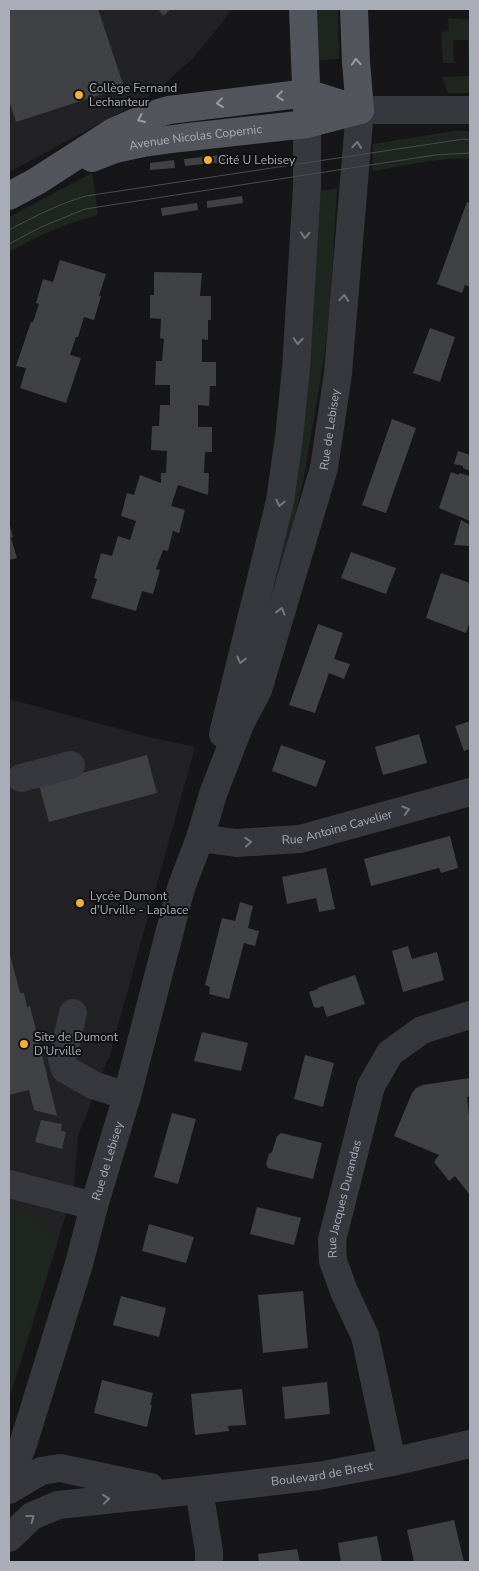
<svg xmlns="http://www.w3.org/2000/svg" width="479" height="1571" font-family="'Nunito Sans',sans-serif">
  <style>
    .built { fill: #222225 }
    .grass { fill: #1e261f }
    .building { fill: #404145 }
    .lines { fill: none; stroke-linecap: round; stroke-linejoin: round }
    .minor { stroke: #37383d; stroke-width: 28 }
    .major { stroke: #53555c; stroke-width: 28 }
    .tram { stroke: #4a4c52; stroke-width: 1 }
    .oneway { stroke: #979ba6 }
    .oneway2 { stroke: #757881 }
    .poi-dot { fill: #f2b134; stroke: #111113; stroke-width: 2 }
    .labels { text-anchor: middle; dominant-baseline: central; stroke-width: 4; stroke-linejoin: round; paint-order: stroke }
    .poi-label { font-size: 12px; fill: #a8adb8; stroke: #111113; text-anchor: start }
    .street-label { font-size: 12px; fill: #a8adb8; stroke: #111113 }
  </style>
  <rect width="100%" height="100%" fill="#161618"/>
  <g class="built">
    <polygon points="9,9 231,9 225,19 193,58 159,89 140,102 9,172"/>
    <polygon points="9,699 149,737 195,747 109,1058 107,1061 78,1136 74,1187 33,1323 9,1399"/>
  </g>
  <g class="grass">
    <polygon points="317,9 338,9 339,59 319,60"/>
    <polygon points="448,18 470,20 470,63 469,63 468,40 453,40 454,63 443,63 441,32 449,31"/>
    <polygon points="470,76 470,93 448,93 442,77"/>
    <path d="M454 131H470V159C438 157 404 166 372 171L373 144Z"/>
    <path d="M92 173 98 215C66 223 38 236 9 252V217Z"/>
    <polygon points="337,188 330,308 324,358 304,477 267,639 258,619 314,293 321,191"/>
    <polygon points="9,1207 41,1219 57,1243 9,1394"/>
  </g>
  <g class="building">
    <polygon points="9,9 98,9 124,87 16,122 9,100"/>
    <polygon points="158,9 171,9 163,16"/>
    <polygon points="231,154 232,161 185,166 184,159"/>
    <polygon points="174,160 175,168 150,170 150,163"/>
    <polygon points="242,196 243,203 207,208 207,201"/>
    <polygon points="467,202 470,203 470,287 465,285 462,293 437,284"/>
    <polygon points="197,203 198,210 162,216 161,208"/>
    <polygon points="60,260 106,274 99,296 101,296 94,320 84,317 78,337 76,337 70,355 81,358 66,403 20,388 26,368 16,366 31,322 33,322 39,304 36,303 43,279 53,282"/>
    <polygon points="154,272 202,273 200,296 211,296 211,320 208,320 208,340 202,339 202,362 216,362 216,386 210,386 209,406 198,405 198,427 212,427 212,452 205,452 204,473 209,473 208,495 178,485 171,506 185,510 179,533 173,531 168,551 163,550 156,569 160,570 153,594 142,591 136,611 91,598 97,579 94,578 101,553 112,556 118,536 130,540 136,521 121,516 127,493 134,495 140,475 161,483 161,473 166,473 167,451 151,450 152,426 159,426 160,405 170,405 170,385 155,385 156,361 162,361 164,339 160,338 161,319 150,318 150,295 154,295"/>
    <polygon points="430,328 455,337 440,382 413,373"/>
    <polygon points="392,419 416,428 386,513 362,505"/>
    <polygon points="458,451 470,455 470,471 463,468 463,466 454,464"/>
    <polygon points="451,472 459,475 459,473 470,476 470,521 439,508"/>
    <polygon points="461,520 470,525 470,546 454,545"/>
    <polygon points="9,522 13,537 11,538 17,558 9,560"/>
    <polygon points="351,552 396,568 386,594 341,578"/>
    <polygon points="441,573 470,583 470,621 466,633 426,618"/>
    <polygon points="318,624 343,633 334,659 350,664 344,679 329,673 315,713 289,705"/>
    <polygon points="470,721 470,749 464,751 455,726"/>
    <polygon points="419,734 427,763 383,775 375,747"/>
    <polygon points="281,745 326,761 316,787 272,771"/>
    <polygon points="147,755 157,793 49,822 39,785"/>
    <polygon points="450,836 458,868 441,873 439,868 371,886 364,859"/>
    <polygon points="326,868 335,909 319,912 316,898 287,904 282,877"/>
    <polygon points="240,902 253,906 248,928 259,931 255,946 244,943 229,999 209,994 210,987 205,985 222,918 235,921"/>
    <polygon points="408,946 412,959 437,952 444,980 403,992 392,951"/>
    <polygon points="9,951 20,993 24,993 27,1007 30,1006 57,1116 34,1110 29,1090 9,1095"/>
    <polygon points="355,975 365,1004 327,1017 323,1006 318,1008 314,1007 309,992 318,989 317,988"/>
    <polygon points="202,1032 248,1043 241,1071 194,1061"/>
    <polygon points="305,1055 334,1063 323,1107 294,1099"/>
    <polygon points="470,1078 470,1096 467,1097 470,1124 470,1195 455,1176 449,1181 434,1162 439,1155 394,1136 412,1093 416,1088 423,1085"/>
    <polygon points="172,1113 196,1119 178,1184 154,1177"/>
    <polygon points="41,1120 62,1124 61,1131 66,1132 62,1149 35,1142"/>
    <polygon points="281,1133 322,1143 313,1179 268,1168 266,1164 269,1154 272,1152 277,1136"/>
    <polygon points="257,1207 301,1218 294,1245 250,1234"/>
    <polygon points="149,1224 194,1237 186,1263 142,1251"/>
    <polygon points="303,1291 308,1348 263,1353 258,1295"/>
    <polygon points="121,1296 166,1308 159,1337 113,1325"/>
    <polygon points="102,1380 153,1393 150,1405 152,1405 147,1427 94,1413"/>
    <polygon points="327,1382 330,1414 285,1419 282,1387"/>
    <polygon points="242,1389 246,1425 228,1426 229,1431 195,1435 191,1394"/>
    <polygon points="454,1520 464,1562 414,1562 407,1530"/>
    <polygon points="377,1536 382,1562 341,1562 338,1543"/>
    <polygon points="297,1549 300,1562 259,1562 258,1554"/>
  </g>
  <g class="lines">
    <g class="minor">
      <polyline points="223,734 280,501 289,437 296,369 307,186 307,124"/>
      <polyline points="21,778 71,765"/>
      <path id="s1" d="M200 838 236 843 300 839 470 792"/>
      <polyline points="73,1013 62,1059 65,1069 93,1085 127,1096"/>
      <polyline points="9,1184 94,1206"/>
      <path id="s2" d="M392 1462 365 1336 344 1291 333 1261 332 1240 371 1086 390 1053 422 1030 470 1015"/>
      <path id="s3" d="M9 1482 24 1441 79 1264 94 1206 127 1096 181 888 200 838 213 794 240 724 258 690 324 468 338 373 360 110H470"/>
      <polyline points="9,1490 41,1471 60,1468 150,1487"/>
      <polyline points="199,1490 209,1551 209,1562"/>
      <path id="s4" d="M9 1538 32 1516 58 1505 199 1490 318 1476 392 1462 470 1444"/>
    </g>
    <g class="major">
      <polyline points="303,9 307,110"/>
      <polyline points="354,9 356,62 360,110"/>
      <path id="s5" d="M92 158 115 149 143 143 180 138 307 124 360 110"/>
      <polyline points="9,196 37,181 113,132 149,116 169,110 307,93 360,110"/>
    </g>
    <g class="tram">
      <path d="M9 230C34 217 58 204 86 196L464 139 470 140"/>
      <polyline points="9,244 41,227 85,209 435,155 470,153"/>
    </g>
  </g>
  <defs><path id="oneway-chevron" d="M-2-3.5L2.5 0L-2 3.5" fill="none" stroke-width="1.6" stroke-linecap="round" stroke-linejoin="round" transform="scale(1.25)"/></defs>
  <g class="oneway">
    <use href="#oneway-chevron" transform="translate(356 62) rotate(-94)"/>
    <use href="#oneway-chevron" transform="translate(280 96) rotate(173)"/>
    <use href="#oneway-chevron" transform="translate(220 103) rotate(173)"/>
    <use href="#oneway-chevron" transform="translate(141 119) rotate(156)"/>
  </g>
  <g class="oneway2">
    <use href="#oneway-chevron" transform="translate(357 145) rotate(-85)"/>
    <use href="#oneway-chevron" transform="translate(305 235) rotate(93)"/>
    <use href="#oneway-chevron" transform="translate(344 298) rotate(-85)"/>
    <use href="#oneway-chevron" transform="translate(298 341) rotate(94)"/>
    <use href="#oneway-chevron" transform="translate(280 503) rotate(102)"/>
    <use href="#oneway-chevron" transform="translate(281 611) rotate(-73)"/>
    <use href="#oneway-chevron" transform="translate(241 660) rotate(104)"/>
    <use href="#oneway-chevron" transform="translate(406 810) rotate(-16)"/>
    <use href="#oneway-chevron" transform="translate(248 842) rotate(-4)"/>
    <use href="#oneway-chevron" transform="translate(106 1499) rotate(-6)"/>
    <use href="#oneway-chevron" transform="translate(31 1518) rotate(-37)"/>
  </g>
  <g class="poi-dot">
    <circle cx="79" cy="95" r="5"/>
    <circle cx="208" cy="160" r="5"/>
    <circle cx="80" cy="903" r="5"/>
    <circle cx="24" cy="1044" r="5"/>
  </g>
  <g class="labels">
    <g class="poi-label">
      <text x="89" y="88">Collège Fernand<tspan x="89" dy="14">Lechanteur</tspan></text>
      <text x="218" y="160">Cité U Lebisey</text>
      <text x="90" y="896">Lycée Dumont<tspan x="90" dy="14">d'Urville - Laplace</tspan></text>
      <text x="34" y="1037">Site de Dumont<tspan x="34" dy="14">D'Urville</tspan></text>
    </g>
    <g class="street-label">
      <text stroke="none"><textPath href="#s5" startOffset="106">Avenue Nicolas Copernic</textPath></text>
      <text stroke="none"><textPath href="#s3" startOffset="1102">Rue de Lebisey</textPath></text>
      <text stroke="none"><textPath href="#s1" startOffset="139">Rue Antoine Cavelier</textPath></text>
      <text stroke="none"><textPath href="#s3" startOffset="336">Rue de Lebisey</textPath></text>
      <text stroke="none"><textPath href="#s2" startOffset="274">Rue Jacques Durandas</textPath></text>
      <text stroke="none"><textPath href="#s4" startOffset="326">Boulevard de Brest</textPath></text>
    </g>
  </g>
  <rect width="479" height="1571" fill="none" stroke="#a8adb8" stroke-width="20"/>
</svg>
